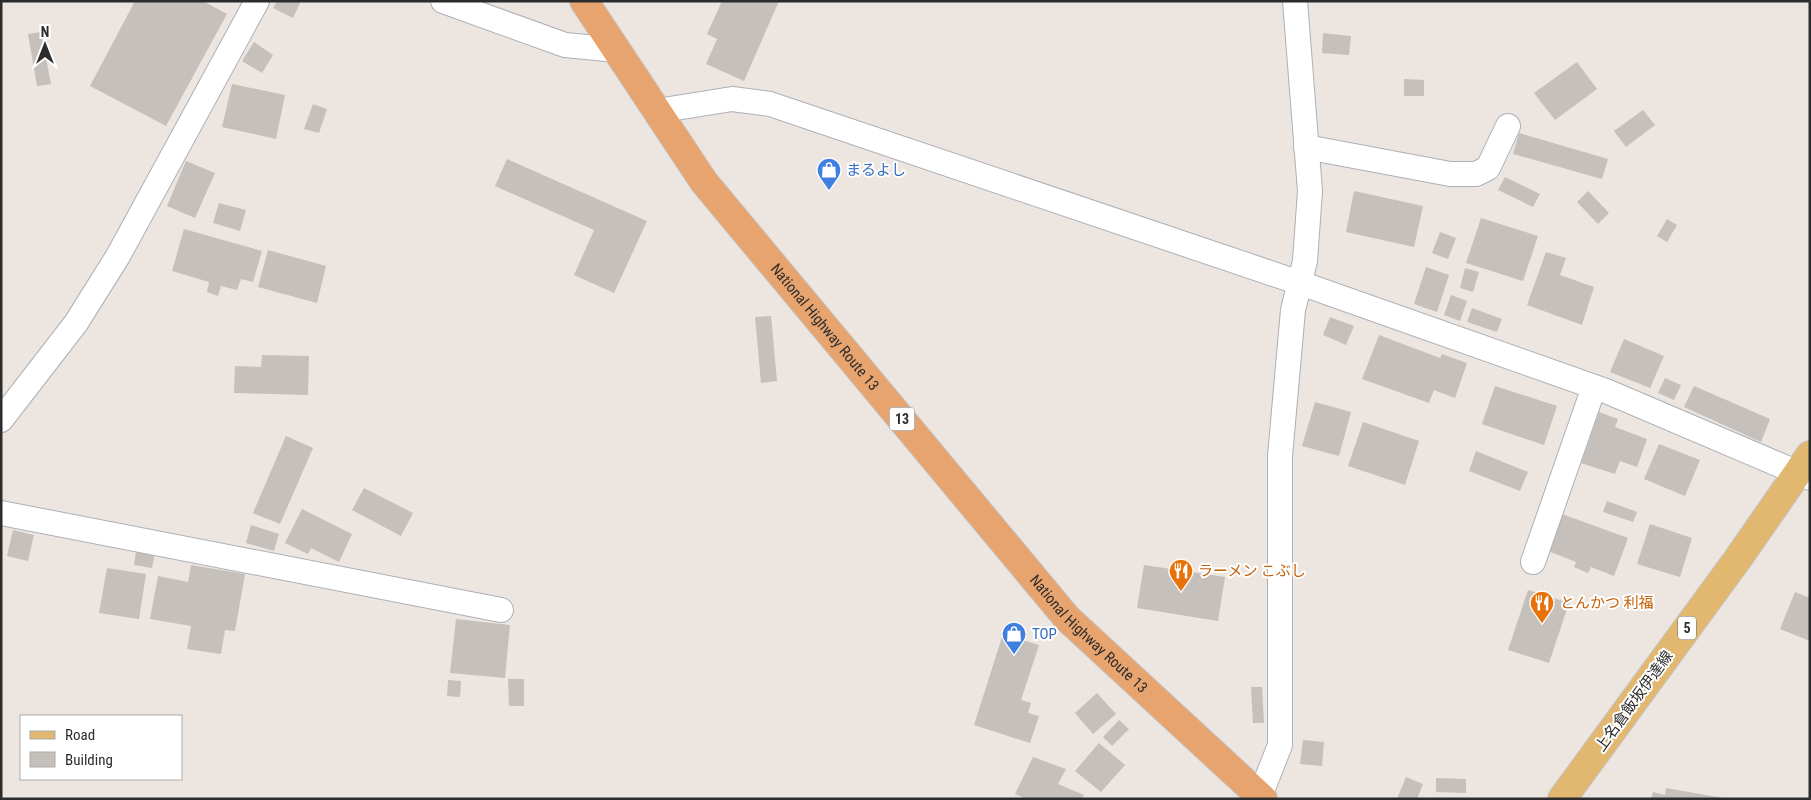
<svg xmlns="http://www.w3.org/2000/svg" width="1811" height="800" font-family="'Roboto Condensed','Noto Sans JP',sans-serif">
  <style>
    .building { fill: #c5c0bb }
    .lines { fill: none; stroke-linecap: round; stroke-linejoin: round }
    .minor-casing { stroke: #adb0b7; stroke-width: 26 }
    .primary-casing { stroke: #c4c4c4; stroke-width: 30 }
    .trunk-casing { stroke: #c4c4c4; stroke-width: 30 }
    .minor { stroke: #fff; stroke-width: 24 }
    .primary { stroke: #e2b770; stroke-width: 28 }
    .trunk { stroke: #e8a46e; stroke-width: 28 }
    .labels { text-anchor: middle; dominant-baseline: central; stroke-width: 4; stroke-linejoin: round; paint-order: stroke }
    .shield { fill: #fff; stroke: #6b6b6b; stroke-width: 1 }
    .shield-label { font-size: 14px; font-weight: bold; fill: #2c2c2c }
    .shop-label { font-size: 15px; fill: #366cbe; stroke: #fff; text-anchor: start }
    .street-label { font-size: 15px; fill: #2c2c2c; stroke: #fff }
    .food-label { font-size: 15px; fill: #c56008; stroke: #fff; text-anchor: start }
  </style>
  <rect width="100%" height="100%" fill="#ece5e0"/>
  <g class="building">
    <polygon points="135,1 203,1 227,14 166,126 90,86"/>
    <polygon points="277,1 301,1 293,18 273,8"/>
    <polygon points="722,1 779,1 744,81 706,64 717,39 707,34"/>
    <polygon points="41,32 51,84 37,86 28,34"/>
    <polygon points="1323,33 1351,36 1349,55 1322,53"/>
    <polygon points="254,42 273,55 262,73 242,61"/>
    <polygon points="1577,62 1597,89 1555,120 1534,93"/>
    <polygon points="1404,79 1424,80 1424,96 1404,96"/>
    <polygon points="232,84 285,95 276,139 222,127"/>
    <polygon points="313,104 327,109 319,133 304,129"/>
    <polygon points="1643,110 1655,125 1626,147 1614,131"/>
    <polygon points="1519,133 1608,159 1602,179 1513,154"/>
    <polygon points="507,159 647,221 614,293 574,275 594,230 495,186"/>
    <polygon points="186,161 215,173 195,218 167,206"/>
    <polygon points="1505,177 1540,194 1533,207 1498,190"/>
    <polygon points="1354,191 1423,206 1414,247 1346,232"/>
    <polygon points="1588,191 1609,213 1598,224 1577,202"/>
    <polygon points="219,203 246,210 240,231 213,223"/>
    <polygon points="1481,218 1538,236 1523,281 1466,263"/>
    <polygon points="1667,219 1677,225 1667,242 1657,236"/>
    <polygon points="184,229 262,251 253,282 241,279 237,290 221,286 218,296 207,292 209,282 172,271"/>
    <polygon points="1440,232 1456,238 1448,259 1432,253"/>
    <polygon points="268,250 326,266 317,303 258,287"/>
    <polygon points="1546,252 1566,258 1560,275 1594,287 1582,325 1527,305"/>
    <polygon points="1426,267 1449,275 1437,312 1414,304"/>
    <polygon points="1465,268 1479,272 1473,292 1460,288"/>
    <polygon points="1451,295 1467,301 1460,321 1444,315"/>
    <polygon points="1472,308 1502,319 1497,332 1467,322"/>
    <polygon points="771,316 777,381 761,383 755,317"/>
    <polygon points="1330,317 1354,326 1346,345 1323,335"/>
    <polygon points="1379,335 1440,358 1442,354 1467,363 1455,398 1434,390 1429,403 1362,379"/>
    <polygon points="1624,339 1664,356 1650,388 1610,372"/>
    <polygon points="262,355 309,356 308,395 234,393 235,366 261,367"/>
    <polygon points="1665,378 1681,385 1674,400 1658,393"/>
    <polygon points="1495,386 1557,406 1544,445 1482,424"/>
    <polygon points="1694,386 1770,419 1761,442 1684,407"/>
    <polygon points="1315,402 1351,412 1339,456 1302,446"/>
    <polygon points="1599,412 1618,419 1615,427 1647,439 1637,467 1620,461 1615,474 1581,463"/>
    <polygon points="1363,422 1419,441 1405,485 1348,466"/>
    <polygon points="286,436 313,448 280,524 253,513"/>
    <polygon points="1659,444 1700,460 1685,496 1644,479"/>
    <polygon points="1476,451 1528,472 1520,491 1469,471"/>
    <polygon points="364,488 413,513 401,536 352,510"/>
    <polygon points="1607,501 1637,512 1633,522 1603,512"/>
    <polygon points="302,509 352,534 339,562 311,548 308,554 285,543"/>
    <polygon points="1562,514 1628,538 1614,576 1591,567 1588,573 1574,567 1576,562 1548,551"/>
    <polygon points="1650,524 1692,538 1680,577 1637,564"/>
    <polygon points="251,525 279,534 274,551 246,543"/>
    <polygon points="13,530 34,535 28,561 7,556"/>
    <polygon points="136,551 155,554 152,568 134,565"/>
    <polygon points="191,565 245,574 235,631 225,630 221,654 187,649 191,626 150,619 158,576 188,582"/>
    <polygon points="1144,565 1225,577 1218,621 1137,608"/>
    <polygon points="107,568 146,574 139,619 99,613"/>
    <polygon points="1528,590 1569,603 1549,663 1508,650"/>
    <polygon points="1795,592 1810,598 1810,641 1780,629"/>
    <polygon points="456,619 510,625 505,678 450,673"/>
    <polygon points="1003,634 1039,645 1021,700 1031,703 1028,713 1039,716 1030,743 974,725"/>
    <polygon points="508,679 524,679 524,706 509,706"/>
    <polygon points="448,680 461,681 460,697 447,696"/>
    <polygon points="1251,687 1262,687 1264,723 1253,723"/>
    <polygon points="1097,693 1116,714 1093,734 1075,713"/>
    <polygon points="1119,720 1129,729 1112,746 1103,737"/>
    <polygon points="1303,740 1324,742 1322,766 1300,764"/>
    <polygon points="1099,743 1125,765 1101,792 1075,771"/>
    <polygon points="1033,757 1066,769 1058,784 1084,795 1082,799 1026,799 1015,794"/>
    <polygon points="1406,777 1423,784 1417,799 1397,799"/>
    <polygon points="1436,778 1466,779 1466,793 1436,792"/>
    <polygon points="1666,788 1723,798 1723,799 1651,799 1653,792 1665,795"/>
  </g>
  <g class="lines">
    <defs>
      <g id="minor">
        <polyline points="443,1 565,45 617,50"/>
        <polyline points="657,111 732,99 770,104 1300,283 1606,391 1810,478"/>
        <polyline points="1306,147 1450,174 1476,174 1488,168 1508,126"/>
        <polyline points="1,420 76,323 118,256 257,1"/>
        <polyline points="1,513 501,610"/>
        <polyline points="1533,562 1594,387"/>
        <polyline points="1260,796 1280,745 1280,456 1293,310 1305,261 1310,191 1295,1"/>
      </g>
      <polyline id="primary" points="1562,799 1737,560 1810,455"/>
      <g id="trunk">
        <path id="s1" d="M584 1 704 182 1067 618 1263 799"/>
      </g>
    </defs>
    <use href="#minor" class="minor-casing"/>
    <use href="#primary" class="primary-casing"/>
    <use href="#trunk" class="trunk-casing"/>
    <use href="#minor" class="minor"/>
    <use href="#primary" class="primary"/>
    <use href="#trunk" class="trunk"/>
  </g>
  <defs>
    <symbol id="shop-pin" viewBox="-11 -11 22 30"><path d="M0 17L-7.5 6A9.5 9.5 0 1 1 7.5 6Z" fill="#3f7fe0" stroke="#fff"/><path d="M-5-2.5h2.3a2.7 3.5 0 0 1 5.4 0H5L5.5 6h-11ZM-1.5-2.5h3a1.5 2.3 0 0 0-3 0Z" fill="#fff"/></symbol>
    <symbol id="restaurant-pin" viewBox="-11 -11 22 30"><path d="M0 17L-7.5 6A9.5 9.5 0 1 1 7.5 6Z" fill="#e8710a" stroke="#fff"/><path d="M-5-6h1v4h1v-4h1v4h1v-4h1v5L-1.5 .5V6h-2V.5L-5-1ZM5-6V6H3V1.5H1.5Q1.5-4 5-6Z" fill="#fff"/></symbol>
  </defs>
  <g fill-rule="evenodd">
    <use href="#shop-pin" x="815" y="156" width="28" height="38"/>
    <use href="#restaurant-pin" x="1167" y="557" width="28" height="38"/>
    <use href="#restaurant-pin" x="1528" y="589" width="28" height="38"/>
    <use href="#shop-pin" x="1000" y="620" width="28" height="38"/>
  </g>
  <g class="labels">
    <g class="shield">
      <rect x="889.5" y="407.5" width="25" height="23" rx="4"/>
      <rect x="1678" y="616.5" width="18" height="23" rx="4"/>
    </g>
    <g class="shield-label">
      <text x="902" y="419">13</text>
      <text x="1687" y="628">5</text>
    </g>
    <g class="shop-label">
      <text x="846" y="170">まるよし</text>
      <text x="1032" y="634">TOP</text>
    </g>
    <g class="street-label">
      <text stroke="none"><textPath href="#s1" startOffset="406">National Highway Route 13</textPath></text>
      <text stroke="none"><textPath href="#s1" startOffset="811">National Highway Route 13</textPath></text>
      <text transform="translate(1634 701) rotate(-54)">上名倉飯坂伊達線</text>
    </g>
    <g class="food-label">
      <text x="1198" y="571">ラーメン こぶし</text>
      <text x="1560" y="603">とんかつ 利福</text>
    </g>
  </g>
  <rect width="1811" height="800" fill="none" stroke="#2c2c2c" stroke-width="5"/>
  <rect x="20" y="715" width="162" height="65" fill="#ffffff" stroke="#ababab"/>
  <rect x="30" y="731" width="25" height="8" fill="#e2b770" stroke="#ababab"/>
  <text x="65" y="740" font-size="15" fill="#2c2c2c">Road</text>
  <rect x="30" y="752" width="25" height="15" fill="#c5c0bb" stroke="#ababab"/>
  <text x="65" y="765" font-size="15" fill="#2c2c2c">Building</text>
  <g transform="translate(45 45)" stroke="#ffffff" stroke-width="4" paint-order="stroke">
  <path d="M0-4L9 19L0 12L-9 19Z" fill="#2c2c2c"/>
  <text y="-8" font-size="14" font-weight="bold" text-anchor="middle" fill="#2c2c2c">N</text>
  </g>
</svg>
